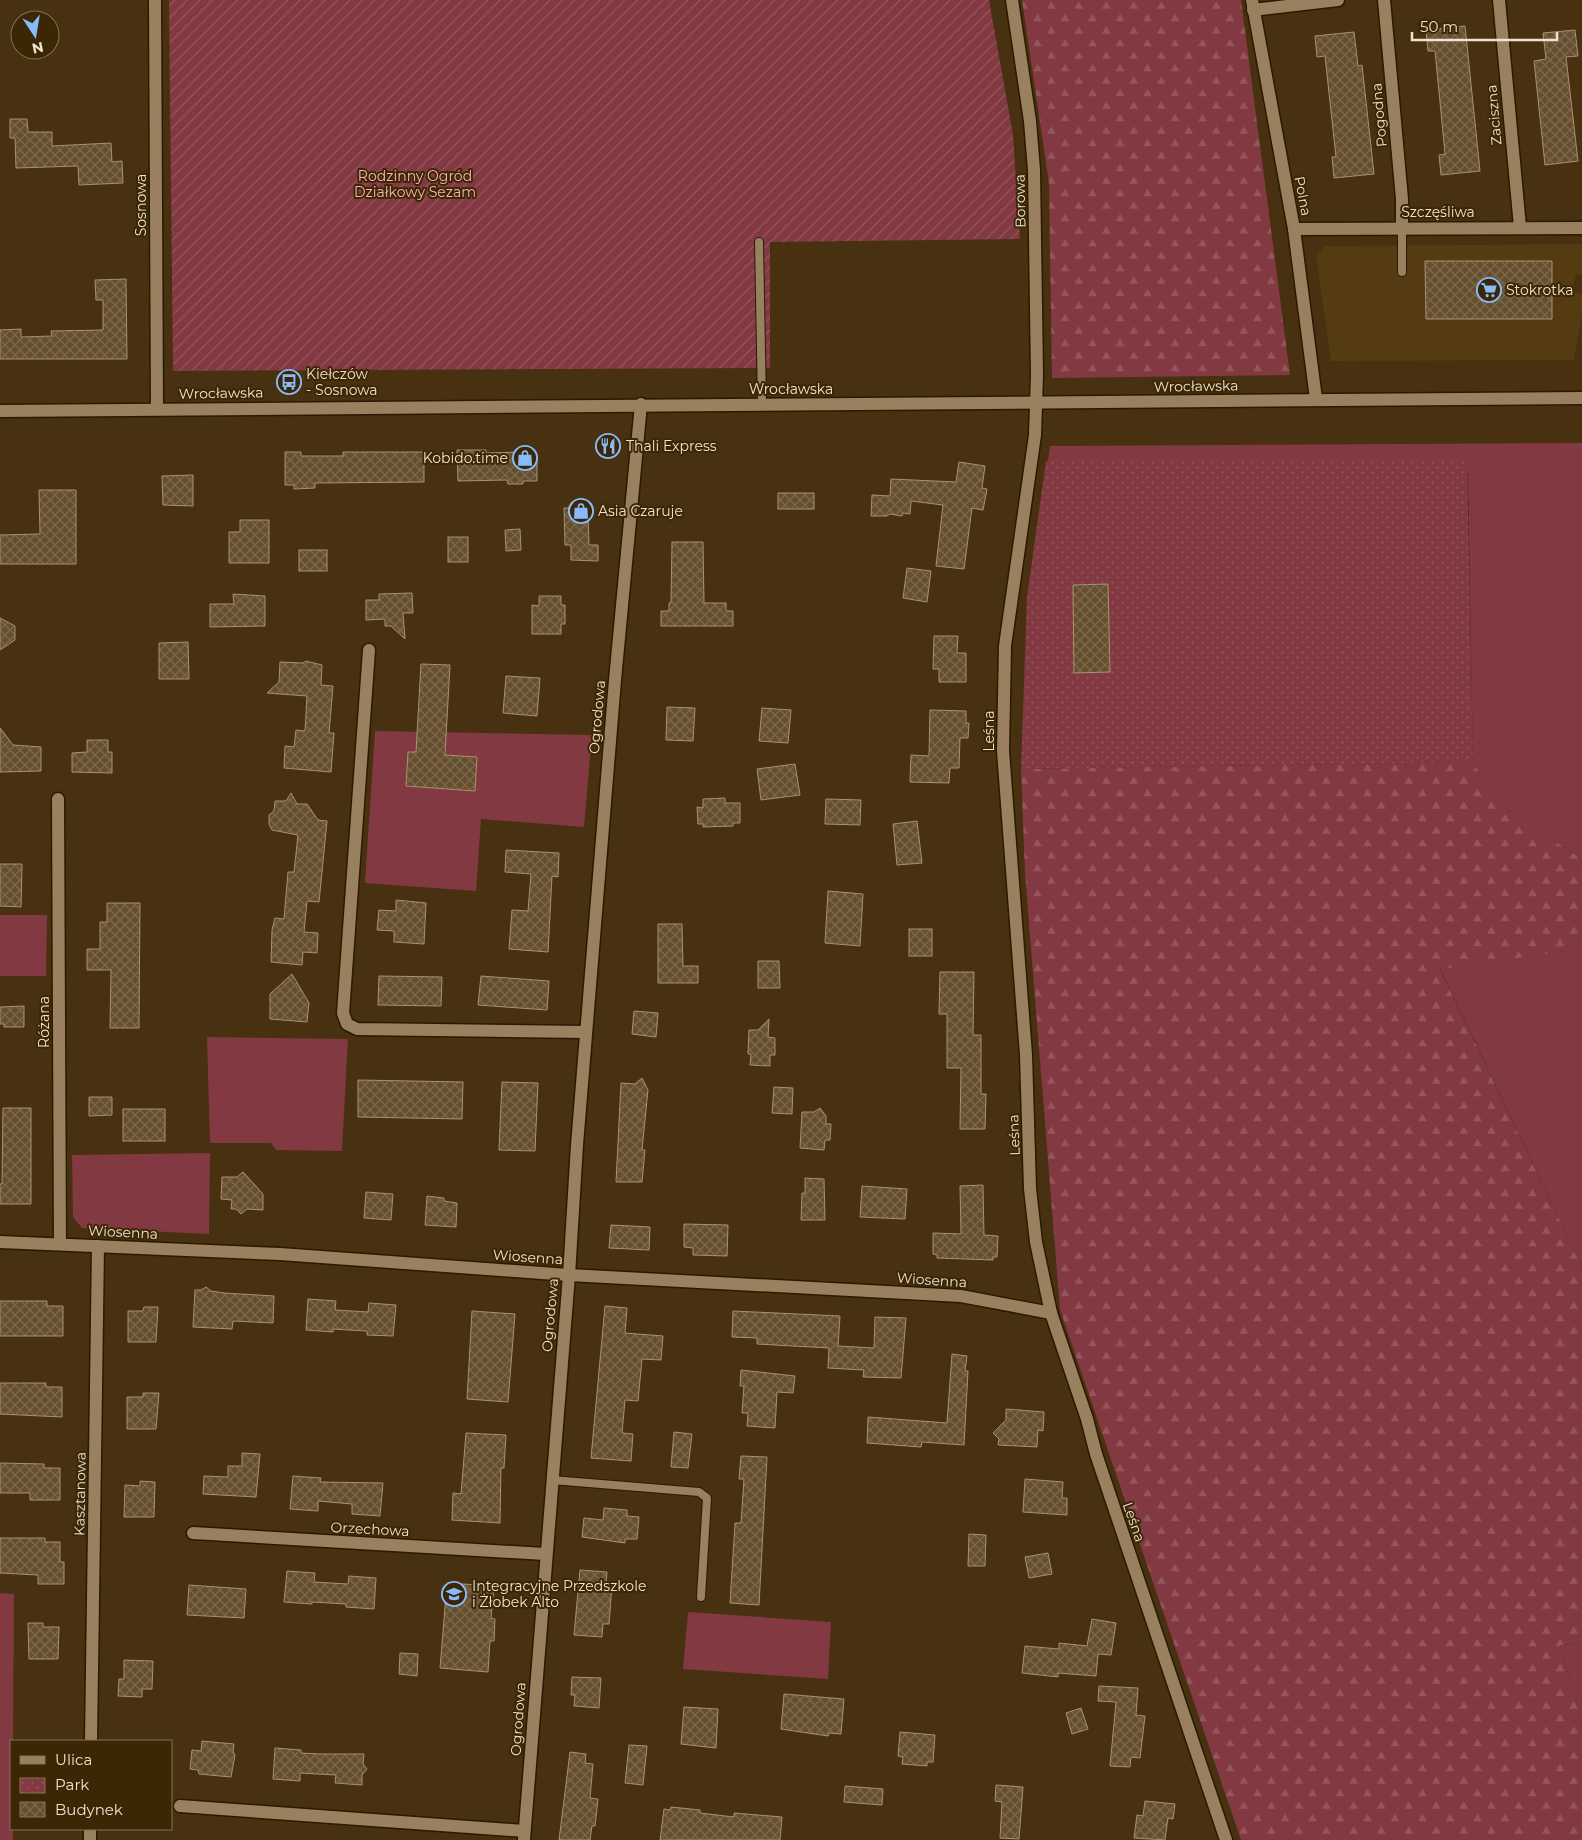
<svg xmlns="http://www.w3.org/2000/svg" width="1582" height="1840" font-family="Montserrat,sans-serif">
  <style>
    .built { fill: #543b11 }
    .grass { fill: #823942 }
    .forest { fill: url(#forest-firs) }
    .park { fill: url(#park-dots) }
    .garden { fill: url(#garden-furrows) }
    .building { fill: url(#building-cross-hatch); stroke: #aa916e }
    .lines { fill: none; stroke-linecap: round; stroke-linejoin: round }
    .service-casing { stroke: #2a1a02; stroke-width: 10 }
    .minor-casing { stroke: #2a1a02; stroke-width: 15 }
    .tertiary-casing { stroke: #2a1a02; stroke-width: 15 }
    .service { stroke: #99805e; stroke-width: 8 }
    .minor { stroke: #99805e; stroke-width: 12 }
    .tertiary { stroke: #99805e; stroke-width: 12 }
    .labels { text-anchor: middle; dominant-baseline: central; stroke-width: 4; stroke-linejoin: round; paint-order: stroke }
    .street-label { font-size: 14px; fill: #f0e2d0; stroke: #3c2705 }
    .park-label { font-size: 14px; fill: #fcb3b7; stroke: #3c2705 }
    .poi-label { font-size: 14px; fill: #f0e2d0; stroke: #3c2705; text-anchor: start }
  </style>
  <defs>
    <pattern id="forest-firs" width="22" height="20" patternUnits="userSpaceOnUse" patternTransform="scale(1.25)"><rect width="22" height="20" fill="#823942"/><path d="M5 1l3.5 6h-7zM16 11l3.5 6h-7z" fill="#94555c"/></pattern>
    <pattern id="park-dots" width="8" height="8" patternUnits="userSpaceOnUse" patternTransform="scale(1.25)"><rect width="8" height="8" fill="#823942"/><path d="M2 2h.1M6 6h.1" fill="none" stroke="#94555c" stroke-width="1.8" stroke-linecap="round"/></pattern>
    <pattern id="garden-furrows" width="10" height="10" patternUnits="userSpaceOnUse" patternTransform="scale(1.25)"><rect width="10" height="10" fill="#823942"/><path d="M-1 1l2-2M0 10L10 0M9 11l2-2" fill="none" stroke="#94555c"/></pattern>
    <pattern id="building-cross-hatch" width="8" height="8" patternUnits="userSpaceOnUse" patternTransform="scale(1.25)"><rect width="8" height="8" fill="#664f2f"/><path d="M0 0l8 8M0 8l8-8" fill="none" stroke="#7c684c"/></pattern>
  </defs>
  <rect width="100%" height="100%" fill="#473110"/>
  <polygon class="built" points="1582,244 1582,275 1576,274 1572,292 1582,294 1582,314 1574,360 1331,361 1316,256 1325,246"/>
  <g class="grass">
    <polygon points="1582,443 1582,862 1579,857 1496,802 1473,762 1468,474 1261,461 1048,461 1050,446"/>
    <polygon points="375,731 592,735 584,827 481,819 476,891 365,883"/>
    <polygon points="0,915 47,915 46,976 0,976"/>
    <polygon points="1582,939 1582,1267 1440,968 1574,950"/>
    <polygon points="207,1037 348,1039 342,1151 276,1150 271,1143 210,1143"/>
    <polygon points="210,1153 209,1234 82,1228 73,1217 72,1155"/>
    <polygon points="0,1593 14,1594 13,1741 11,1741 13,1840 0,1840"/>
    <polygon points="688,1612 831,1622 828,1679 683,1669"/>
    <polygon points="1582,1644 1582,1723 1560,1645"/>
  </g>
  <g class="forest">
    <polygon points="1022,0 1241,0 1290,375 1052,378 1049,183"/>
    <polygon points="1473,762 1496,802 1579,857 1582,862 1582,939 1574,950 1440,969 1582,1267 1582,1644 1560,1645 1582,1723 1582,1840 1241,1840 1060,1310 1025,873 1021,769"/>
  </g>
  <polygon class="park" points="1467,459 1473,762 1021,769 1027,597 1046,461"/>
  <polygon class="garden" points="169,0 989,0 1013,135 1020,239 770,242 770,368 173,371"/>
  <g class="building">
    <polygon points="1465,26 1480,171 1441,175 1439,155 1445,154 1440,102 1435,51 1428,51 1426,30"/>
    <polygon points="1575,30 1578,56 1566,57 1578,161 1545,165 1534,61 1546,59 1543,33"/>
    <polygon points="1354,32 1358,66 1362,65 1374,174 1334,178 1332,157 1336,157 1325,56 1317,57 1315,36"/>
    <polygon points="10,119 27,119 28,132 52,132 52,146 111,143 112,162 122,161 123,183 79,185 78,166 16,168 15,138 10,138"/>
    <polygon points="1425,261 1552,261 1552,319 1426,319"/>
    <polygon points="126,279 127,359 0,359 0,330 21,329 21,337 52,336 51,331 103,330 103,300 96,300 95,280"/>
    <polygon points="457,450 486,450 486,453 522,452 522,455 537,455 537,481 523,481 523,484 508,484 507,480 458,481"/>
    <polygon points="285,452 301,452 301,456 343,456 343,452 424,452 424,482 315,483 315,488 294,489 294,485 285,485"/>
    <polygon points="959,462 985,466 982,488 987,489 983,510 972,508 964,569 936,566 943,505 911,501 910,514 903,513 902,516 890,514 887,516 871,516 872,495 890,496 891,479 956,482"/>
    <polygon points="193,475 193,506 163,505 162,476"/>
    <polygon points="39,490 76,490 76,564 0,564 0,535 40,534"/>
    <rect x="778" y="493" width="36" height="16"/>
    <polygon points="564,508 588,508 589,545 598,545 598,561 571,560 571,545 565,545"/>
    <polygon points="240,520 269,520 269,563 229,563 229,532 240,532"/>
    <polygon points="520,529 521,550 506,551 505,530"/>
    <rect x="448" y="537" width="20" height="25"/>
    <polygon points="672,542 703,542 704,603 726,603 726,611 733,611 733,626 661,626 661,611 669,611 669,603 671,603"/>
    <rect x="299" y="550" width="28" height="21"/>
    <polygon points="907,568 931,571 927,602 903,598"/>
    <polygon points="1108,584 1110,672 1074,673 1073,585"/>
    <polygon points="412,593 413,613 403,613 405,639 391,626 385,626 385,619 366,620 366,600 379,600 379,594"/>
    <polygon points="233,594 265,596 265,626 210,627 210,604 234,604"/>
    <polygon points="539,596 561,596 561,605 565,605 565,624 561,624 561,634 532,634 532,605 539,606"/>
    <polygon points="0,618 15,626 15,640 0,650"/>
    <polygon points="934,636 958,636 957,653 966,653 966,682 939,682 939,669 933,669"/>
    <polygon points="188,642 189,679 159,679 159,643"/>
    <polygon points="306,661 322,665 321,685 333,686 329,733 334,733 331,772 284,768 285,746 294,747 296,730 305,731 307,696 267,693 279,682 280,662 303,663"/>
    <polygon points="421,664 450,665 445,755 477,757 475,791 406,786 408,752 416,752"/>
    <polygon points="506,676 540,678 537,716 503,713"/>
    <polygon points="667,707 695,708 693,741 666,740"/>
    <polygon points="762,708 791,710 788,743 759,741"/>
    <polygon points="930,710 966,711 966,723 969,723 968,738 960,738 959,768 950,768 949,783 910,782 911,755 929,756"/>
    <polygon points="0,728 13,745 41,747 41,771 0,772"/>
    <polygon points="87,740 108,740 108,752 112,752 112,773 72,772 72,753 87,752"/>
    <polygon points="795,764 800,795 761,800 757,769"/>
    <polygon points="291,793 297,804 307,804 318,820 327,821 319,902 307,901 304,932 318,933 317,953 303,952 302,965 271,962 272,930 275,918 284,919 288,872 294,872 298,835 272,830 269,824 269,815 274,811 275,801 286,801"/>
    <polygon points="725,798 725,803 740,803 740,823 733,823 733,826 703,827 703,824 698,824 697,807 703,808 703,799"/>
    <polygon points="826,799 861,800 860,825 825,824"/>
    <polygon points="917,821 922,863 897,865 893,824"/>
    <polygon points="506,850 559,853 558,877 552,876 548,952 509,949 512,910 528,911 531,874 505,872"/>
    <polygon points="0,864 22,864 21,907 0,906"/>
    <polygon points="828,891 863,894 860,946 825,943"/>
    <polygon points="396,900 426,903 424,944 394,942 394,931 377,930 379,910 396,911"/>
    <polygon points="107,903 140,903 139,1028 110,1028 111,970 87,970 87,949 100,949 100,922 107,922"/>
    <polygon points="658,924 682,924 683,966 698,966 698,983 658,983"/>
    <rect x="909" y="929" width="23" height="27"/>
    <polygon points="758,961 779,961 780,988 758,988"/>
    <polygon points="940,972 974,972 973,1035 981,1035 981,1094 986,1094 985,1129 960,1129 961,1068 947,1068 947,1014 939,1014"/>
    <polygon points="292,974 309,1003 307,1022 270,1019 270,994"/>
    <polygon points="379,976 442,977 441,1006 378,1005"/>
    <polygon points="481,976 549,981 547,1010 478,1005"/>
    <polygon points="24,1006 24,1027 4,1027 4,1024 0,1024 0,1007"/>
    <polygon points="634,1011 658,1013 656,1037 632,1034"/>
    <polygon points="769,1019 768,1037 775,1038 775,1055 770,1055 770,1066 750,1065 751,1054 748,1054 749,1030 758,1030"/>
    <polygon points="642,1078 648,1090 642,1150 645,1150 642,1182 616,1182 621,1083 635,1084"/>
    <polygon points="358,1080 463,1082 462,1119 358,1117"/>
    <polygon points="502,1082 538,1083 535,1151 499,1150"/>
    <polygon points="774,1087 793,1088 792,1114 772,1113"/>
    <polygon points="89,1097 112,1097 112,1115 89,1116"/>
    <polygon points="3,1108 31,1108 31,1204 0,1204 0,1184 2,1184"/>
    <polygon points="820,1108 826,1116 826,1124 831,1124 830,1140 825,1140 824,1150 800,1148 802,1112 814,1112"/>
    <rect x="123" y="1109" width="42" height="32"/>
    <polygon points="243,1172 263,1194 263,1210 247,1209 241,1214 236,1209 231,1209 232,1200 221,1199 222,1177 237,1177"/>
    <polygon points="805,1178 824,1179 825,1220 801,1220 802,1193 805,1193"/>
    <polygon points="983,1185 984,1235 998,1236 997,1257 993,1257 993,1260 937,1258 937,1255 933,1254 933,1233 961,1234 960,1186"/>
    <polygon points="862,1186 907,1189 905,1219 860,1217"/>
    <polygon points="366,1192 393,1194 391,1220 364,1218"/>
    <polygon points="427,1196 444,1198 444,1201 457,1203 456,1227 425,1225"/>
    <polygon points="684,1224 728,1225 727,1256 693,1255 693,1248 684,1247"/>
    <polygon points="611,1225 650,1227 649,1250 609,1248"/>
    <polygon points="206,1287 211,1291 224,1293 274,1296 273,1323 233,1321 232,1329 193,1327 195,1290 201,1290"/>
    <polygon points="308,1299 336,1301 335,1310 368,1312 369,1303 396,1305 393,1336 367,1335 367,1331 349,1330 333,1329 333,1332 306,1330"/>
    <polygon points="0,1301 47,1301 47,1306 63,1306 63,1336 0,1336"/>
    <polygon points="605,1306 627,1308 625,1333 663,1336 661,1360 642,1359 638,1401 625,1400 622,1433 633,1434 631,1461 591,1458"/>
    <polygon points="144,1307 158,1307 156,1342 128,1342 128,1311 143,1311"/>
    <polygon points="472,1311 515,1314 508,1402 467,1399"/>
    <polygon points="733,1311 840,1316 838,1346 874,1348 875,1317 906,1318 901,1378 863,1377 864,1370 828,1368 829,1348 757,1344 757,1338 732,1337"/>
    <polygon points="952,1354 967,1356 965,1371 968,1371 964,1445 922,1442 921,1447 867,1443 868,1417 947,1423"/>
    <polygon points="741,1370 795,1376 793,1393 777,1392 775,1428 747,1426 748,1413 742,1413 744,1386 740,1386"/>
    <polygon points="0,1383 46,1383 46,1387 62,1387 62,1417 0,1414"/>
    <polygon points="143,1393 159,1393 156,1429 127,1429 127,1397 143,1397"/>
    <polygon points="1006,1409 1044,1412 1043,1431 1038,1430 1037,1447 998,1445 999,1439 993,1433 1006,1420"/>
    <polygon points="674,1432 692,1434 688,1468 671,1467"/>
    <polygon points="466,1433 506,1435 504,1468 501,1468 500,1523 452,1520 453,1493 461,1494"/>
    <polygon points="242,1453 260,1454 256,1497 203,1494 204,1476 228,1477 228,1466 242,1466"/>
    <polygon points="741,1456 767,1457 759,1605 730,1603 735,1523 741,1523 744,1479 739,1479"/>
    <polygon points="0,1463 44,1464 44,1468 60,1468 60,1500 30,1500 30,1493 0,1493"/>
    <polygon points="293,1476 321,1478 320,1482 383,1483 380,1516 352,1514 352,1504 318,1501 318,1511 290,1509"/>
    <polygon points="1025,1479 1063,1482 1062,1498 1067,1498 1067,1515 1023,1512"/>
    <polygon points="140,1481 155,1482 154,1517 124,1517 125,1485 140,1486"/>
    <polygon points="604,1508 627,1510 627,1516 639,1517 637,1539 625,1539 625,1543 582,1537 584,1518 603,1520"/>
    <polygon points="969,1534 986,1535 985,1566 968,1566"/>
    <polygon points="0,1538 45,1538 45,1542 60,1542 60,1562 64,1562 64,1584 38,1584 38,1575 0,1573"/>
    <polygon points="1048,1553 1052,1574 1029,1578 1025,1557"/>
    <polygon points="580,1570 607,1572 606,1583 612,1584 609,1624 603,1624 602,1637 574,1635"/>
    <polygon points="287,1571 315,1573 314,1582 348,1584 349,1576 376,1578 374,1609 346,1607 346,1604 330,1603 312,1602 312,1604 284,1602"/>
    <polygon points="447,1583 494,1586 491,1618 495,1619 494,1641 490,1641 488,1672 440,1668"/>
    <polygon points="189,1585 246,1589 244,1618 187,1615"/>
    <polygon points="1092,1619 1116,1623 1111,1655 1098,1654 1096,1676 1058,1673 1058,1677 1022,1673 1025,1646 1059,1649 1059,1643 1087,1646"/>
    <polygon points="28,1623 43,1623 43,1627 59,1627 58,1659 29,1659"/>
    <polygon points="400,1653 418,1654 417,1676 399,1674"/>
    <polygon points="124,1660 153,1661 152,1689 142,1689 142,1697 118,1696 119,1679 124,1679"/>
    <polygon points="572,1677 601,1678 599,1708 574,1706 575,1695 571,1695"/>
    <polygon points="1099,1686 1138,1688 1136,1715 1145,1716 1140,1758 1131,1757 1130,1767 1110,1766 1116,1702 1098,1701"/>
    <polygon points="784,1694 844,1699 841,1734 829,1733 828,1736 781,1729"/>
    <polygon points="684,1707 718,1709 716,1748 681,1744"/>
    <polygon points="1081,1708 1088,1729 1072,1734 1066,1713"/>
    <polygon points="900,1732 935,1735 933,1762 927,1762 927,1766 902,1764 903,1757 898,1756"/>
    <polygon points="202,1741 234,1744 233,1752 235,1755 231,1777 199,1774 198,1770 190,1769 192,1750 201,1751"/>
    <polygon points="629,1745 647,1746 643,1785 625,1783"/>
    <polygon points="275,1748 301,1750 301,1753 319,1754 364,1754 363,1764 367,1769 362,1775 362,1785 335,1783 336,1775 300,1773 300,1781 273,1779"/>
    <polygon points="570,1752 586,1754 585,1763 593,1764 590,1798 598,1799 595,1826 592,1826 590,1840 559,1840"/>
    <polygon points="996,1785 1023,1787 1019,1839 1000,1838 1002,1802 995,1801"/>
    <polygon points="845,1786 883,1789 882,1805 844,1802"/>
    <polygon points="1145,1801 1175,1804 1173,1819 1168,1818 1165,1840 1134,1838 1137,1815 1143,1816"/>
    <polygon points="671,1807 700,1810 700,1813 734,1817 734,1813 782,1817 780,1840 660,1840 664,1809 670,1810"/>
  </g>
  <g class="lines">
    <defs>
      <g id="service">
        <polyline points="1402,227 1402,272"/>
        <polyline points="759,242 762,404"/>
        <polyline points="552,1480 699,1492 707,1498 701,1597"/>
      </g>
      <g id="minor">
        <polyline points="155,0 157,409"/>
        <polyline points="1012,0 1030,121 1034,170 1037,375 1035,435 1005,646 1003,751 1026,1055 1030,1189 1036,1242 1051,1313 1087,1419 1096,1454 1226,1840"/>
        <polyline points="1252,0 1294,229 1316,399"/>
        <polyline points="1384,0 1402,199 1402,227"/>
        <polyline points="1499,0 1520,227"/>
        <polyline points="1253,10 1338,0"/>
        <polyline points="1294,229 1582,228"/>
        <polyline points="369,650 343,1013 347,1024 357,1029 586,1032"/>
        <polyline points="58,799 60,1244"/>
        <polyline points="0,1242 280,1254 569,1275 961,1296 1051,1313"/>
        <polyline points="193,1533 545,1554"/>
        <polyline points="91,1741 98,1246"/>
        <polyline points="180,1806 524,1831"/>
        <polyline points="90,1829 90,1840"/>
        <polyline points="524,1840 569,1275 577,1145 615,680 641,404"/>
      </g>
      <polyline id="tertiary" points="0,411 1582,398"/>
    </defs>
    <use href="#service" class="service-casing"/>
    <use href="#minor" class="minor-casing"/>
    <use href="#tertiary" class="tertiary-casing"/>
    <use href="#service" class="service"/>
    <use href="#minor" class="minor"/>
    <use href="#tertiary" class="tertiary"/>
  </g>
  <defs>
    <symbol id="supermarket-ring" viewBox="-11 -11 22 22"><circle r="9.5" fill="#3c2705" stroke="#88bafc" stroke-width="1.5"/><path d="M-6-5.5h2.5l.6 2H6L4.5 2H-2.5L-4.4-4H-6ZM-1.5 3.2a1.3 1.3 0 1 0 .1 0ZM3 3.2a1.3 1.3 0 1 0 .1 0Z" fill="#88bafc"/></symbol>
    <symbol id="bus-ring" viewBox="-11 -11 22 22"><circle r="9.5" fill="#3c2705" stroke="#88bafc" stroke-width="1.5"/><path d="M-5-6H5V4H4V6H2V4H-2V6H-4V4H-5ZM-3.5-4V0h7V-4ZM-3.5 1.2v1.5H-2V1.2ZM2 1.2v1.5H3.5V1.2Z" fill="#88bafc"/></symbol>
    <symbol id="restaurant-ring" viewBox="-11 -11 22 22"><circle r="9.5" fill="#3c2705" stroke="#88bafc" stroke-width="1.5"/><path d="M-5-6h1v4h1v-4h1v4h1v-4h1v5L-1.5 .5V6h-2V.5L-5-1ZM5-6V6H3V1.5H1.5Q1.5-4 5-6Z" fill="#88bafc"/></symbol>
    <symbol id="shop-ring" viewBox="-11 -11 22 22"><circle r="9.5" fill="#3c2705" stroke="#88bafc" stroke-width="1.5"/><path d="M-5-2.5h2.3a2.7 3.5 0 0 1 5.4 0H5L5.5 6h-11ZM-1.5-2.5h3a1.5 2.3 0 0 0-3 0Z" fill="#88bafc"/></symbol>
    <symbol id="school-ring" viewBox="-11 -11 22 22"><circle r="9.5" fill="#3c2705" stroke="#88bafc" stroke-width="1.5"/><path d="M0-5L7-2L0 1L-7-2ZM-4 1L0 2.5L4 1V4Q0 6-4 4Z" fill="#88bafc"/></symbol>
  </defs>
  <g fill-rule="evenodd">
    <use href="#supermarket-ring" x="1475" y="276" width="28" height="28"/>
    <use href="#bus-ring" x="275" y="368" width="28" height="28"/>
    <use href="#restaurant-ring" x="594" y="432" width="28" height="28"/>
    <use href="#shop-ring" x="511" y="444" width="28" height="28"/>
    <use href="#shop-ring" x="567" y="497" width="28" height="28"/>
    <use href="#school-ring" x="440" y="1580" width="28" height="28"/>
  </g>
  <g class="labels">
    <g class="street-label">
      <text transform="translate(1379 115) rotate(-95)">Pogodna</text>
      <text transform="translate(1494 115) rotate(-95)">Zaciszna</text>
      <text transform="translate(1303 196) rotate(79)">Polna</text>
      <text transform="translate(1020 201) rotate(-91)">Borowa</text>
      <text transform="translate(141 205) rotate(-90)">Sosnowa</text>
      <text x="1438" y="212">Szczęśliwa</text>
      <text transform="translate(1196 386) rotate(-1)">Wrocławska</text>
      <text x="791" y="389">Wrocławska</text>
      <text transform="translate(221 393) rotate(-1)">Wrocławska</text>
      <text transform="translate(597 717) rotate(-85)">Ogrodowa</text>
      <text transform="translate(989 731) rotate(-90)">Leśna</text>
      <text transform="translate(44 1022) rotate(-90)">Różana</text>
      <text transform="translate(1014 1135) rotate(-92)">Leśna</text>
      <text transform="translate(123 1232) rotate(3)">Wiosenna</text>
      <text transform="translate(528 1257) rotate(4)">Wiosenna</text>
      <text transform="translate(932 1280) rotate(4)">Wiosenna</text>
      <text transform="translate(550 1315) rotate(-85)">Ogrodowa</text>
      <text transform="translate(80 1494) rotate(-89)">Kasztanowa</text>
      <text transform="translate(1134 1522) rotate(71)">Leśna</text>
      <text transform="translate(370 1529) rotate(3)">Orzechowa</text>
      <text transform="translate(518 1719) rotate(-86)">Ogrodowa</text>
    </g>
    <g class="park-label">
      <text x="415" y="176">Rodzinny Ogród<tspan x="415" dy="16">Działkowy Sezam</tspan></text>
    </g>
    <g class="poi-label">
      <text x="1506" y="290">Stokrotka</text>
      <text x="306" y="374">Kiełczów<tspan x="306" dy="16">- Sosnowa</tspan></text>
      <text x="626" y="446">Thali Express</text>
      <text x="508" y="458" text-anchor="end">Kobido.time</text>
      <text x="598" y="511">Asia Czaruje</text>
      <text x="472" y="1586">Integracyjne Przedszkole<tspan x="472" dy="16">i Żłobek Alto</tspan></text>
    </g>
  </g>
  <rect x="10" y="1740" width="162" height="90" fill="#3c2705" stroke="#847256"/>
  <rect x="20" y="1756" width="25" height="8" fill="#99805e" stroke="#847256"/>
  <text x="55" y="1765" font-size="15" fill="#f0e2d0">Ulica</text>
  <rect x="20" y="1778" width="25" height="15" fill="url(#park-dots)" stroke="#847256"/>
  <text x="55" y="1790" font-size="15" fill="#f0e2d0">Park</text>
  <rect x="20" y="1802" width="25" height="15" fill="url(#building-cross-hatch)" stroke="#847256"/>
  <text x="55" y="1815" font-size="15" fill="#f0e2d0">Budynek</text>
  <g transform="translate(35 35) rotate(168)"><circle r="24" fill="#3c2705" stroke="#847256"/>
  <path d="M0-4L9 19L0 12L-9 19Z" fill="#88bafc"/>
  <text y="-8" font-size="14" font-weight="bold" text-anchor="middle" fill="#f0e2d0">N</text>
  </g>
  <path d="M1412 32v8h145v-8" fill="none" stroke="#f0e2d0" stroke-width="2.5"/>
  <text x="1420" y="32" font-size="15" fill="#f0e2d0" stroke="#3c2705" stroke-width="4" paint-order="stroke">50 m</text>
</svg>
